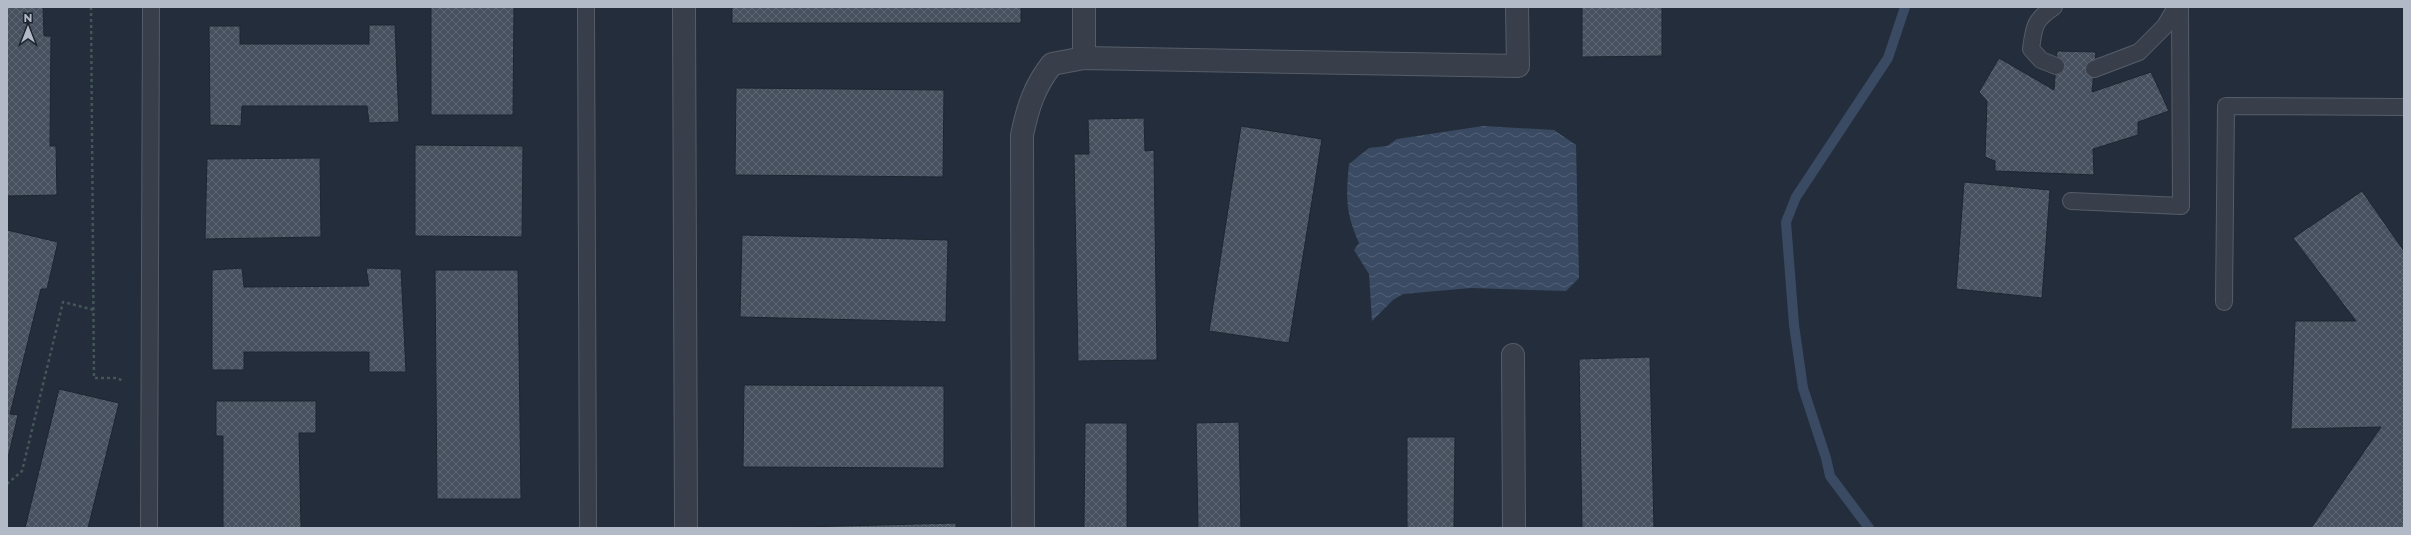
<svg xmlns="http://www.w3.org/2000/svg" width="2411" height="535" font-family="Montserrat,sans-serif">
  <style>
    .water { fill: url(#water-waves) }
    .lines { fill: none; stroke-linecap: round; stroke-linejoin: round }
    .stream { stroke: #3a4a63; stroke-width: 10 }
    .building { fill: url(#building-cross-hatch); stroke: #1f2632 }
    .service-casing { stroke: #565d69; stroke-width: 18 }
    .minor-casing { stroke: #565d69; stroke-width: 24 }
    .path { stroke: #445659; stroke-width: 2.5; stroke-dasharray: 3 3; stroke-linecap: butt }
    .service { stroke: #383f4b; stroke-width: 16 }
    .minor { stroke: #383f4b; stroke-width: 22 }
  </style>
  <defs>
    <pattern id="water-waves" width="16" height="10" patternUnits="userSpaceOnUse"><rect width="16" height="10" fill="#3a4a63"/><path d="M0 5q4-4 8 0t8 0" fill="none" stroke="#546278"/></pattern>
    <pattern id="building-cross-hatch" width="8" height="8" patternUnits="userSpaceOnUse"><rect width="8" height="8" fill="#46505f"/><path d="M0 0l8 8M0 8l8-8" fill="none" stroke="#5e6774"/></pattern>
  </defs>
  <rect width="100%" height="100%" fill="#242d3b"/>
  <path class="water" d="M1483 126 1554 130 1576 145 1579 278 1566 291 1471 288 1403 294 1393 300 1372 321 1369 274 1354 250 1359 243C1345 212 1346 196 1349 164L1369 148 1387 146 1397 139Z"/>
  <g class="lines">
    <polyline class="stream" points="1869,528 1830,476 1826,458 1803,388 1794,325 1786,222 1796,197 1888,58 1905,7"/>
  </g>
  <g class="building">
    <polygon points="7,7 43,7 44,36 51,36 50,146 56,146 57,195 7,196"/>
    <polygon points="431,7 514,7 513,115 431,115"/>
    <rect x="732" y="7" width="289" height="16"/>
    <polygon points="1582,7 1662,7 1662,56 1582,57"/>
    <polygon points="369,25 395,25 399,122 369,123 367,106 242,106 241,126 210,125 209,26 240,26 240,44 369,44"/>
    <polygon points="2057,51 2096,52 2092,92 2151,72 2169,111 2138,122 2138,135 2093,149 2094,175 1995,171 1995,161 1985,157 1987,101 1979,92 1999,58 2054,90"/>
    <polygon points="736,88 944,90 943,177 735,175"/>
    <polygon points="1144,118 1145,151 1154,150 1157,360 1078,361 1074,154 1089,154 1088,119"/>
    <polygon points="1241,126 1322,139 1289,343 1209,331"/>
    <polygon points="415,145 523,146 522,237 415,236"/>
    <polygon points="320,158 321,237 205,239 207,159"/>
    <polygon points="1964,182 2050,190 2042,298 1956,289"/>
    <polygon points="2362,191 2404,251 2404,528 2311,528 2381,427 2291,429 2295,321 2356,321 2293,238"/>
    <polygon points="7,230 58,242 47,289 41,289 10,414 18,415 7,462"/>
    <polygon points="742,235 948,240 946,322 740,317"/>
    <polygon points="242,268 244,287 369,286 366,268 401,269 406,372 369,372 369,352 244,352 244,370 212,370 212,270"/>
    <polygon points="435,270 518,270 521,499 437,499"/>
    <polygon points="1650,357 1654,528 1582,528 1579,359"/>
    <polygon points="744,385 944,386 944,468 743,467"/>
    <polygon points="59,389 119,403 88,528 25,528"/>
    <polygon points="216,401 316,401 316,433 299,433 301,528 223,528 223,436 216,436"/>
    <polygon points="1239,422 1241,528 1198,528 1196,423"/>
    <polygon points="1085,423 1127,423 1127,528 1084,528"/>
    <polygon points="1407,437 1455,437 1454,528 1407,528"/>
    <polygon points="956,523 956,528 765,528"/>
  </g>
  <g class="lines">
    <defs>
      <g id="service">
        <polyline points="586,7 588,528"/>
        <path d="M2054 7C2034 20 2034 27 2031 49L2041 60 2056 66"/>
        <polyline points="2094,69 2139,52 2165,26 2176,7"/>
        <polyline points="2071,201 2181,206 2180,7"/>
        <polyline points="2224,302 2226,106 2404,107"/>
        <polyline points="149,528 151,7"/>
      </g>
      <g id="minor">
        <polyline points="684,7 686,528"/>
        <polyline points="1084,7 1084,58"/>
        <polyline points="1513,355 1514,528"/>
        <path d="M1023 528 1022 135C1028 107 1034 87 1052 64L1084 58 1518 66 1517 7"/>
      </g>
    </defs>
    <use href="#service" class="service-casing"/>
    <use href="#minor" class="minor-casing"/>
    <g class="path">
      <polyline points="91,7 94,378 117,378 123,381"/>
      <polyline points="7,484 22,471 63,302 94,310"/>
    </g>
    <use href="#service" class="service"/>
    <use href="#minor" class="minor"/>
  </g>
  <rect width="2411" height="535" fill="none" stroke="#b3bac7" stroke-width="16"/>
  <g transform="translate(28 28)" stroke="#1d2430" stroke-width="3" paint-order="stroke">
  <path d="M0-3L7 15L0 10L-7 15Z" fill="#b3bac7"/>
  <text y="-6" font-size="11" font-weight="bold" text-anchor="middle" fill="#b3bac7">N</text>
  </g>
</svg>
